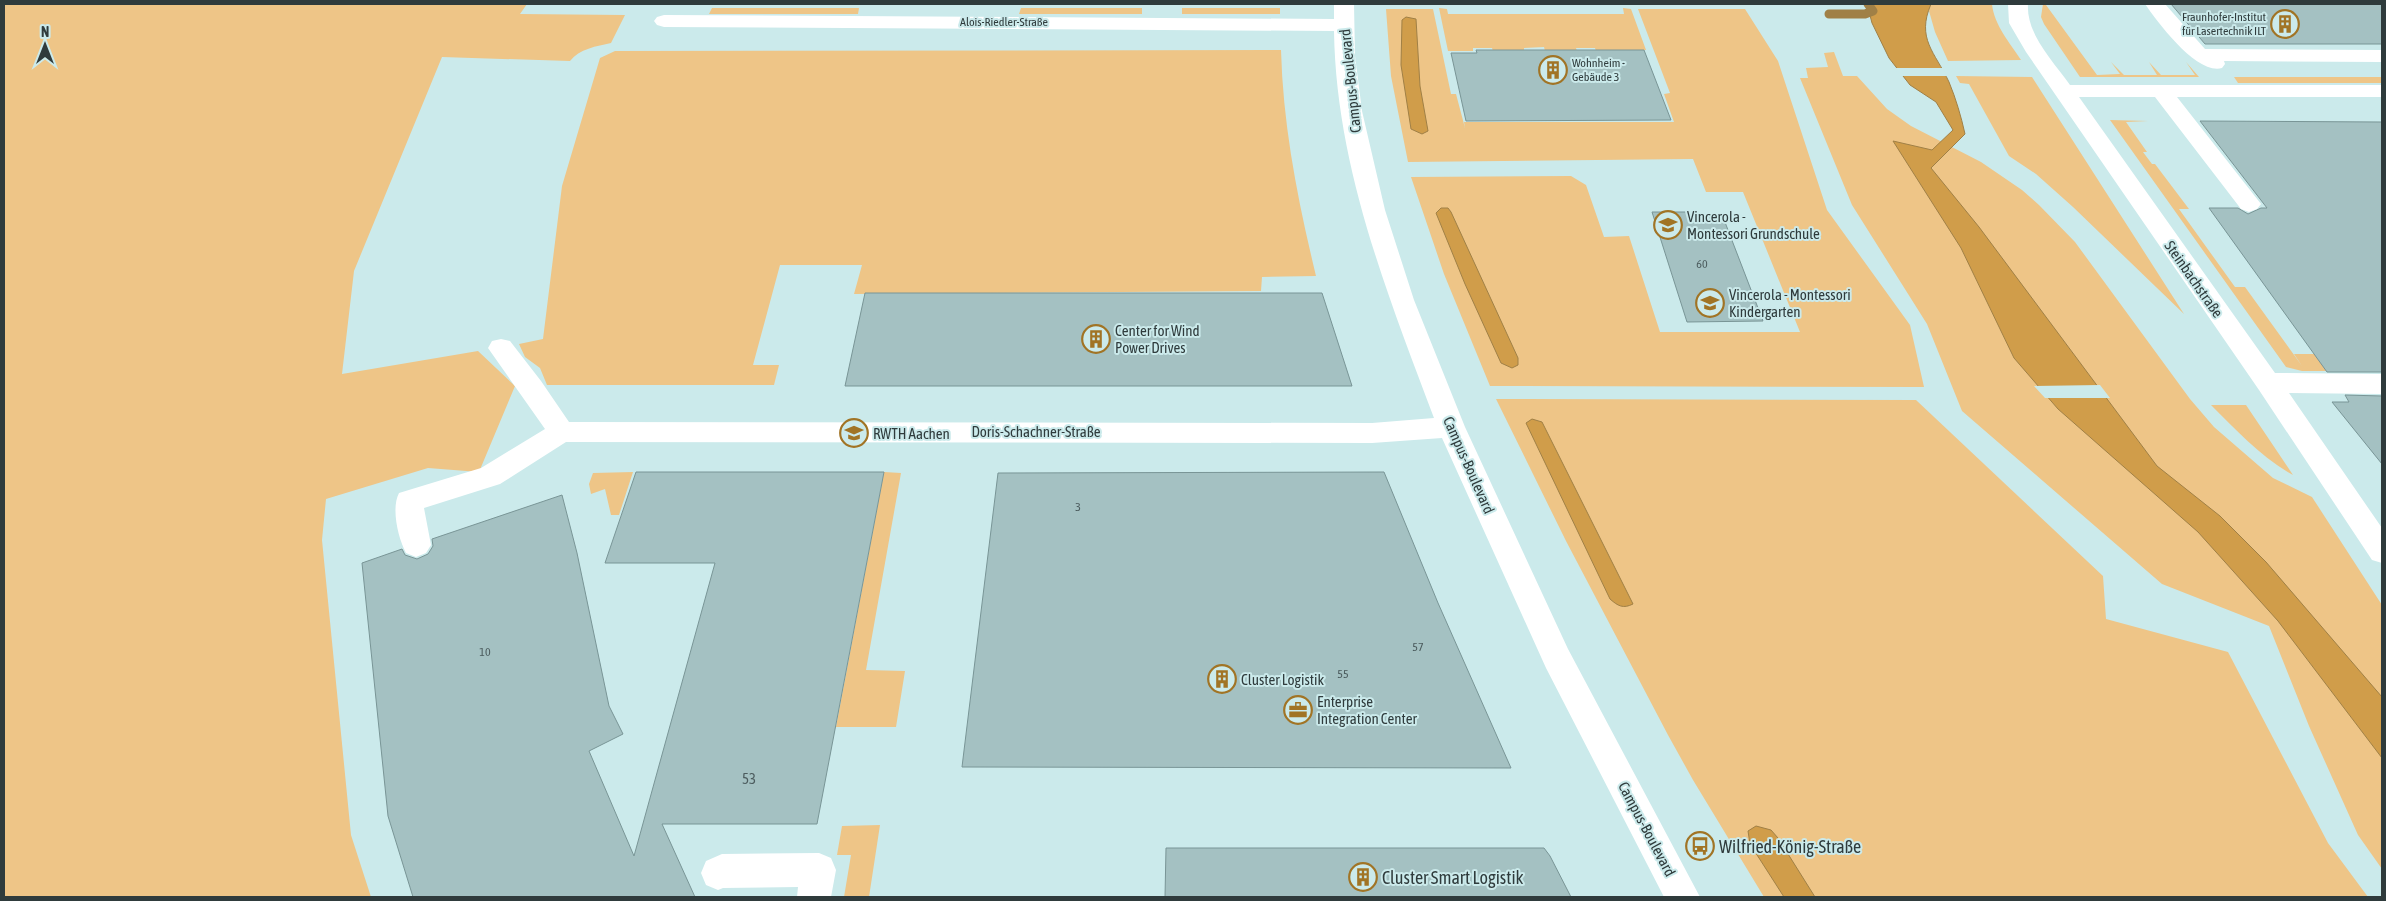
<svg xmlns="http://www.w3.org/2000/svg" width="2386" height="901" font-family="'Asap Condensed',sans-serif">
  <style>
    .green { fill: #eec587 }
    .water { fill: #d09d4a; stroke: #a08046 }
    .pier { fill: #cbeaeb }
    .lines { fill: none; stroke-linecap: round; stroke-linejoin: round }
    .stream { stroke: #a08046; stroke-width: 9 }
    .building { fill: #a4c1c2; stroke: #799596 }
    .minor { fill: #fff; fill-rule: evenodd }
    .labels { text-anchor: middle; dominant-baseline: central; stroke-width: 4; stroke-linejoin: round; paint-order: stroke }
    .far-poi-label { font-size: 12px; fill: #2f3b3c; stroke: #cbeaeb; text-anchor: end }
    .far-street-label { font-size: 12px; fill: #2f3b3c; stroke: #cbeaeb }
    .number-label { font-size: 12px; fill: #4c5c5e }
    .street-label { font-size: 15px; fill: #2f3b3c; stroke: #cbeaeb }
    .poi-label { font-size: 15px; fill: #2f3b3c; stroke: #cbeaeb; text-anchor: start }
    .near-number-label { font-size: 15px; fill: #4c5c5e }
    .near-poi-label { font-size: 18px; fill: #2f3b3c; stroke: #cbeaeb; text-anchor: start }
  </style>
  <rect width="100%" height="100%" fill="#cbeaeb"/>
  <g class="green">
    <path d="M4 4H527L520 14 625 15 611 43C597 46 579 49 570 61L442 57 354 271 342 374 478 351 515 386 479 472 428 468 326 499 322 540 351 835 371 897H4Z"/>
    <path d="M1927 4H1992C1994 25 2010 43 2021 60L1948 61 1935 32Z"/>
    <polygon points="2043,4 2072,5 2046,5 2097,75 2120,74 2111,62 2124,75 2157,75 2149,62 2161,75 2195,75 2186,62 2199,77 2080,77 2044,24 2041,17"/>
    <polygon points="712,8 859,8 858,14 709,14"/>
    <polygon points="1021,8 1142,8 1142,14 1019,14"/>
    <rect x="1182" y="8" width="98" height="6"/>
    <polygon points="1439,8 1447,9 1448,14 1624,14 1623,8 1631,9 1646,50 1596,51 1595,48 1576,48 1577,51 1545,51 1544,47 1524,48 1524,50 1493,51 1492,48 1473,48 1473,51 1448,51"/>
    <polygon points="1386,9 1433,9 1451,94 1456,94 1465,128 1464,122 1674,122 1664,94 1670,93 1638,9 1745,9 1778,61 1827,210 1910,325 1924,387 1490,386 1444,274 1411,177 1571,176 1586,185 1604,237 1629,236 1660,332 1800,332 1743,192 1706,192 1693,159 1408,162 1391,76"/>
    <path d="M1281 50C1283 127 1298 201 1316 276L1262 277 1261 291 854 294 862 265H780L753 365H779L774 385H547L540 368 525 357 519 344 543 339 562 186 600 58 615 51Z"/>
    <polygon points="1834,52 1843,76 1857,76 1887,109 1911,126 1981,162 2022,190 2039,205 2075,242 2190,399 2214,427 2273,478 2312,497 2382,605 2382,869 2358,835 2309,726 2269,626 2162,584 1962,411 1927,324 1852,205 1800,78 1808,78 1806,68 1828,67 1824,53"/>
    <polygon points="1956,76 2032,77 2184,314 2073,207 2036,174 2009,156 1969,84 1960,83"/>
    <polygon points="2234,77 2382,77 2382,83 2238,83"/>
    <polygon points="2110,120 2148,121 2126,122 2147,152 2143,152 2152,164 2155,164 2189,209 2179,209 2235,287 2245,287 2302,366 2294,354 2382,354 2382,371 2302,371 2286,367"/>
    <polygon points="1496,399 1916,400 2103,576 2106,619 2228,652 2328,843 2368,897 1764,897 1693,780 1668,735 1566,541"/>
    <path d="M2211 405H2246L2293 475C2262 458 2236 430 2211 405Z"/>
    <polygon points="633,472 619,515 611,515 605,489 591,494 589,484 593,473"/>
    <polygon points="884,472 901,473 866,670 905,671 896,727 836,727"/>
    <polygon points="880,825 869,897 844,897 851,855 837,855 842,826"/>
  </g>
  <g class="water">
    <path d="M1867 4H1931C1916 39 1935 52 1949 82 1956 99 1961 116 1965 134L1931 168 1979 227 2157 466 2220 516 2266 562 2382 697V758L2278 621 2198 532 2058 409 2014 358 1961 248 1893 141 1932 150 1953 130 1936 102 1910 85 1889 58 1872 23Z"/>
    <polygon points="1406,17 1416,19 1420,86 1428,131 1422,134 1411,129 1401,65 1402,20"/>
    <polygon points="1441,208 1448,208 1451,212 1518,358 1518,365 1512,368 1501,363 1465,284 1436,213"/>
    <path d="M1532 419 1542 422 1633 604C1623 609 1618 606 1610 599L1526 423Z"/>
    <polygon points="1756,826 1771,830 1778,838 1815,897 1784,897 1750,844 1748,831"/>
  </g>
  <g class="pier">
    <polygon points="1894,68 1943,68 1948,76 1900,76"/>
    <polygon points="2100,385 2110,398 2045,398 2034,386"/>
  </g>
  <g class="lines">
    <polyline class="stream" points="1829,14 1865,14 1873,11 1868,4"/>
  </g>
  <g class="building">
    <polygon points="2171,4 2382,4 2382,44 2205,44"/>
    <polygon points="1476,50 1644,50 1671,120 1466,121 1451,53 1477,53"/>
    <polygon points="2200,121 2382,122 2382,372 2327,372 2209,208 2238,208 2248,214 2261,208 2267,208"/>
    <polygon points="1652,212 1690,212 1692,217 1723,217 1763,321 1687,322"/>
    <polygon points="865,293 1322,293 1352,386 845,386"/>
    <polygon points="2345,395 2382,396 2382,464 2332,402 2349,402"/>
    <polygon points="636,472 884,472 817,824 662,824 695,897 413,897 388,816 362,563 402,549 405,555 417,559 428,554 433,546 432,539 562,495 577,553 609,706 623,734 589,751 634,856 715,563 605,563"/>
    <polygon points="1384,472 1438,603 1511,768 962,767 998,473"/>
    <polygon points="1166,848 1544,848 1550,856 1571,897 1165,897"/>
  </g>
  <g class="lines">
    <g class="minor">
      <path d="M1334 4H1354L1355 56 1362 111 1385 210 1414 300 1465 427 1568 649 1700 897H1664L1546 668 1442 438 1372 443 566 442 500 484 424 508 431 545 426 553 416 557 406 553C398 538 391 508 399 493L481 468 545 429 488 348 492 341 501 339 510 341 541 381 569 422 1372 423 1434 418C1387 293 1336 166 1334 31L664 27 657 25 654 21 657 17 664 15 1334 19Z"/>
      <path d="M2008 4H2028C2026 34 2053 61 2070 85H2382V97H2177L2261 204 2257 209 2249 212 2241 209 2155 97H2079L2275 373 2382 374V394L2289 393 2382 528V563L2372 560 2259 390 2026 52 2009 23Z"/>
      <path d="M2145 4H2165L2205 49 2382 50V62L2224 61 2225 64 2222 68C2197 75 2159 24 2145 4Z"/>
      <polygon points="819,853 831,858 836,870 831,897 797,897 798,887 723,888 718,890 706,885 701,873 706,861 722,854"/>
    </g>
  </g>
  <defs>
    <symbol id="building-ring" viewBox="-11 -11 22 22"><circle r="9.5" fill="#cbeaeb" stroke="#a17425" stroke-width="1.5"/><path d="M-4-6H4V6H1V3H-1V6H-4ZM-2.5-4.3h1.7v1.8h-1.7ZM.8-4.3h1.7v1.8H.8ZM-2.5-1h1.7V.8h-1.7ZM.8-1h1.7V.8H.8Z" fill="#a17425"/></symbol>
    <symbol id="school-ring" viewBox="-11 -11 22 22"><circle r="9.5" fill="#cbeaeb" stroke="#a17425" stroke-width="1.5"/><path d="M0-5L7-2L0 1L-7-2ZM-4 1L0 2.5L4 1V4Q0 6-4 4Z" fill="#a17425"/></symbol>
    <symbol id="university-ring" viewBox="-11 -11 22 22"><circle r="9.5" fill="#cbeaeb" stroke="#a17425" stroke-width="1.5"/><path d="M0-5L7-2L0 1L-7-2ZM-4 1L0 2.5L4 1V4Q0 6-4 4Z" fill="#a17425"/></symbol>
    <symbol id="office-ring" viewBox="-11 -11 22 22"><circle r="9.5" fill="#cbeaeb" stroke="#a17425" stroke-width="1.5"/><path d="M-6-3h4V-5.5h4V-3h4V5H-6ZM-1-4.5V-3h2v-1.5ZM-6 0V1H6V0Z" fill="#a17425"/></symbol>
    <symbol id="bus-ring" viewBox="-11 -11 22 22"><circle r="9.5" fill="#cbeaeb" stroke="#a17425" stroke-width="1.5"/><path d="M-5-6H5V4H4V6H2V4H-2V6H-4V4H-5ZM-3.5-4V0h7V-4ZM-3.5 1.2v1.5H-2V1.2ZM2 1.2v1.5H3.5V1.2Z" fill="#a17425"/></symbol>
  </defs>
  <g fill-rule="evenodd">
    <use href="#building-ring" x="2269" y="8" width="32" height="32"/>
    <use href="#building-ring" x="1537" y="54" width="32" height="32"/>
    <use href="#school-ring" x="1652" y="209" width="32" height="32"/>
    <use href="#school-ring" x="1694" y="287" width="32" height="32"/>
    <use href="#building-ring" x="1080" y="323" width="32" height="32"/>
    <use href="#university-ring" x="838" y="417" width="32" height="32"/>
    <use href="#building-ring" x="1206" y="663" width="32" height="32"/>
    <use href="#office-ring" x="1282" y="694" width="32" height="32"/>
    <use href="#bus-ring" x="1684" y="830" width="32" height="32"/>
    <use href="#building-ring" x="1347" y="861" width="32" height="32"/>
  </g>
  <g class="labels">
    <g class="far-poi-label">
      <text x="2266" y="17">Fraunhofer-Institut<tspan x="2266" dy="14">für Lasertechnik ILT</tspan></text>
      <text x="1572" y="63" text-anchor="start">Wohnheim -<tspan x="1572" dy="14">Gebäude 3</tspan></text>
    </g>
    <g class="far-street-label">
      <text x="1004" y="22">Alois-Riedler-Straße</text>
    </g>
    <g class="number-label">
      <text x="1702" y="264">60</text>
      <text x="1078" y="507">3</text>
      <text x="1418" y="647">57</text>
      <text x="485" y="652">10</text>
      <text x="1343" y="674">55</text>
    </g>
    <g class="street-label">
      <text transform="translate(1350 81) rotate(-96)">Campus-Boulevard</text>
      <text transform="translate(2194 279) rotate(55)">Steinbachstraße</text>
      <text x="1036" y="431">Doris-Schachner-Straße</text>
      <text transform="translate(1469 465) rotate(66)">Campus-Boulevard</text>
      <text transform="translate(1647 829) rotate(62)">Campus-Boulevard</text>
    </g>
    <g class="poi-label">
      <text x="1687" y="216">Vincerola -<tspan x="1687" dy="17">Montessori Grundschule</tspan></text>
      <text x="1729" y="294">Vincerola - Montessori<tspan x="1729" dy="17">Kindergarten</tspan></text>
      <text x="1115" y="330">Center for Wind<tspan x="1115" dy="17">Power Drives</tspan></text>
      <text x="873" y="433">RWTH Aachen</text>
      <text x="1241" y="679">Cluster Logistik</text>
      <text x="1317" y="701">Enterprise<tspan x="1317" dy="17">Integration Center</tspan></text>
    </g>
    <g class="near-number-label">
      <text x="749" y="778">53</text>
    </g>
    <g class="near-poi-label">
      <text x="1719" y="846">Wilfried-König-Straße</text>
      <text x="1382" y="877">Cluster Smart Logistik</text>
    </g>
  </g>
  <rect width="2386" height="901" fill="none" stroke="#2f3b3c" stroke-width="10"/>
  <g transform="translate(45 45)" stroke="#cbeaeb" stroke-width="4" paint-order="stroke">
  <path d="M0-4L9 19L0 12L-9 19Z" fill="#2f3b3c"/>
  <text y="-8" font-size="14" font-weight="bold" text-anchor="middle" fill="#2f3b3c">N</text>
  </g>
</svg>
